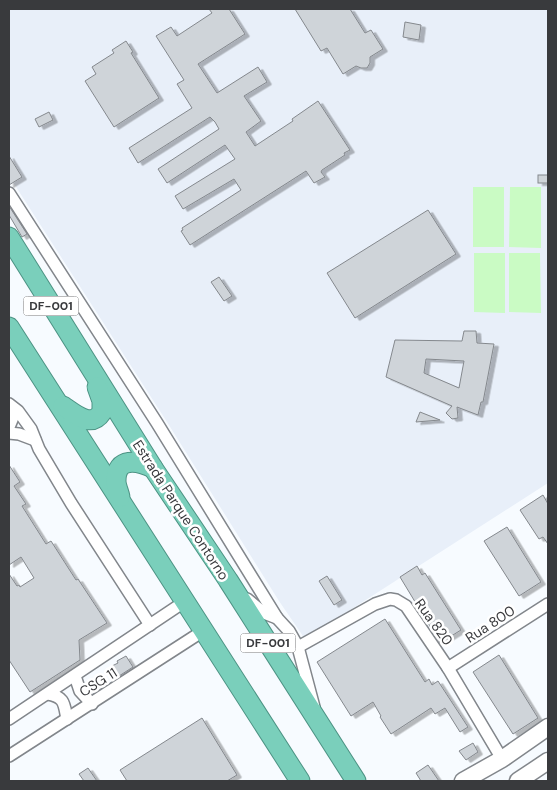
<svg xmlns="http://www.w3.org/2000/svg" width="557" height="790" font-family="'DM Sans',sans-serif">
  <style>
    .built { fill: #e8eff9 }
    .green { fill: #cafbc4 }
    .building { fill: #cfd4d9; stroke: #84888d; fill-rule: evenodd; filter: url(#shadow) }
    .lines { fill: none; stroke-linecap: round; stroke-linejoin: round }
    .minor-casing { stroke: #82868b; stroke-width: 14 }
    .secondary-casing { stroke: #82868b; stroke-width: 19 }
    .trunk-casing { stroke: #4d9384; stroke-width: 21 }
    .minor { stroke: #fff; stroke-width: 11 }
    .secondary { stroke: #fff; stroke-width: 16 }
    .trunk { stroke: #7acfbb; stroke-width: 19 }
    .labels { text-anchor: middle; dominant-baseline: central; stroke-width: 5; stroke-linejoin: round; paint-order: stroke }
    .shield { fill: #fff; stroke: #747577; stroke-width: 1 }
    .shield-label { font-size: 12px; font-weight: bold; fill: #393a3d }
    .street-label { font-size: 14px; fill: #393a3d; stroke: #fff }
  </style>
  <defs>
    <filter id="shadow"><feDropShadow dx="4.5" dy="2.5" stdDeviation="0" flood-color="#0004"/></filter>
  </defs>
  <rect width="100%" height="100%" fill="#f7fbff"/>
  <polygon class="built" points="9,9 548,9 548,483 305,639 279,601 167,422 9,176"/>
  <g class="green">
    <rect x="473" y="187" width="31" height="60"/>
    <polygon points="510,187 541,187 541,248 509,247"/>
    <polygon points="474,253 505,253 505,313 474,312"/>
    <polygon points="509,253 540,253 541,313 509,312"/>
  </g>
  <g class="building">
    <polygon points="209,9 229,9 245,34 198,64 217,93 258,67 267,82 244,96 261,121 246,132 255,146 293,121 292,119 318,101 350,150 344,153 345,155 322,170 321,172 325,177 314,183 306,171 190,245 181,231 183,230 182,228 241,190 234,179 183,209 175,196 235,159 225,145 167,183 158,169 219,129 215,122 210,117 138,163 129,148 192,108 177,84 184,80 156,36 171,27 177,36 212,13"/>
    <polygon points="295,9 350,9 365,33 371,30 383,49 370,57 370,63 367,68 361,68 356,66 343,74 327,48 321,51"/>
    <polygon points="405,22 421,25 419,40 403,37"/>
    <polygon points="126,41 133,52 131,53 159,98 114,127 85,81 96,74 92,67 114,53 112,50"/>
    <polygon points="49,112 53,120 39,127 35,119"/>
    <polygon points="9,156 22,177 9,185"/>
    <rect x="538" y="175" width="10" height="8"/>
    <polygon points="9,206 27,234 22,237 9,215"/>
    <polygon points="428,210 456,254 355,318 327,273"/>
    <polygon points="219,277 232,296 224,301 211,282"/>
    <path d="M464 331H476L477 343 494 344 483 402H481L478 415 457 407 458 418 452 419 446 413 452 406 386 377 395 340 462 341ZM426 359 464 361 459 388 424 373Z"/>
    <polygon points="420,412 440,420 416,422"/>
    <polygon points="9,465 20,482 14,486 26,504 22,506 46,544 51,541 76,580 78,579 107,623 79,640 80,660 30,692 9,660 9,574 17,586 19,585 20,587 34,578 21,557 9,565"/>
    <polygon points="543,495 548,504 548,544 543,537 539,539 520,510"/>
    <polygon points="507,527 541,582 519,596 484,541"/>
    <polygon points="417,566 422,575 425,573 461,630 440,643 400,577"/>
    <polygon points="327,576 342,600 334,605 319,581"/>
    <polygon points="385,619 425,682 429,679 432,685 438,681 468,727 460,732 445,708 435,714 431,708 391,734 380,717 381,716 373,702 351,716 317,662"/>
    <polygon points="499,655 538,718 513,734 473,672"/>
    <polygon points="126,656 133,667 119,676 112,666 118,663 117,661"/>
    <polygon points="202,718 237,775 227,781 127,781 120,770"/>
    <polygon points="473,743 478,752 466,760 459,751"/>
    <polygon points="428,765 439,781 421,781 416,773"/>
    <polygon points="88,768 97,781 84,781 79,774"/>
  </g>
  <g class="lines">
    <defs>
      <g id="minor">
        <polyline points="9,193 157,423 277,618"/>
        <polyline points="9,404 18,411 31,429 39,449 71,503 150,625"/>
        <polyline points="9,427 14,415 13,408"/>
        <polyline points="9,433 19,434 35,440"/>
        <polyline points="247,599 264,613 277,618 289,631 298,647 314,707"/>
        <polyline points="298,647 375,604 390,599 396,600 406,606 448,668 502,759"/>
        <polyline points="448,668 548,604"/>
        <polyline points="75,676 80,691 92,704"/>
        <path d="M48 694C65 697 64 704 67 719"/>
        <polyline points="9,719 184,602"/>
        <polyline points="9,756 203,631"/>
      </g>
      <g id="secondary">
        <polyline points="463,781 502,759 548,727"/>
        <polyline points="518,781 548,761"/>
      </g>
      <g id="trunk">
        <polyline points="9,237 153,468 228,580 356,781"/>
        <polyline points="9,327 300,781"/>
        <path d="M63 406C75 414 91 429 102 412V401L97 387"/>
        <path d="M120 497C119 492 116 486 116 481 116 456 138 461 153 468"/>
      </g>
    </defs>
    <use href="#minor" class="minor-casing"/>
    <use href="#secondary" class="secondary-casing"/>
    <use href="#trunk" class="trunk-casing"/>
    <use href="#minor" class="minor"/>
    <use href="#secondary" class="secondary"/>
    <use href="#trunk" class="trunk"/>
  </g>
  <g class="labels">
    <g class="shield">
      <rect x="23.5" y="296.5" width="55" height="19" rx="4"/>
      <rect x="240.5" y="633.5" width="55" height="19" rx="4"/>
    </g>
    <g class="shield-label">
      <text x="51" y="306">DF-001</text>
      <text x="268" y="643">DF-001</text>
    </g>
    <g class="street-label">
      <text transform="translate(181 510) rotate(57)">Estrada Parque Contorno</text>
      <text transform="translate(434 622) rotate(54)">Rua 820</text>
      <text transform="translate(490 624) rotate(-33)">Rua 800</text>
      <text transform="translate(98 682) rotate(-32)">CSG 11</text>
    </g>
  </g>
  <rect width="557" height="790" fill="none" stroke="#393a3d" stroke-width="20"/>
</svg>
